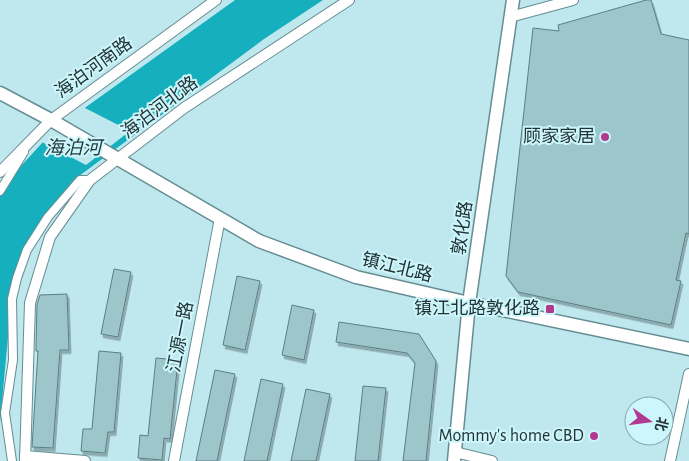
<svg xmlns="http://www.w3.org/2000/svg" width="689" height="461" font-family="'Alegreya Sans','Noto Sans SC',sans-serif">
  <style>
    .water { fill: #15afbe }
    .pier { fill: #bfe8ee }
    .building { fill: #9dc6cb; stroke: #597f84; filter: url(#shadow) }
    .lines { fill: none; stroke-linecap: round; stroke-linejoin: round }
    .pedestrian-casing { stroke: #668d92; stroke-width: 10 }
    .minor-casing { stroke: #668d92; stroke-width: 12 }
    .tertiary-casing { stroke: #668d92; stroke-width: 15 }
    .pedestrian { stroke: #fff; stroke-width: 8 }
    .minor { stroke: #fff; stroke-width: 10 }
    .tertiary { stroke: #fff; stroke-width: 12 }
    .poi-dot { fill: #b1398e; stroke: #ccf6fb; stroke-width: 2 }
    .labels { text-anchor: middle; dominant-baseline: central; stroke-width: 4; stroke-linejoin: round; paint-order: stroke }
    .street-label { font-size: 18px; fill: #233335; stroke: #ccf6fb }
    .poi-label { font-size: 18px; fill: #233335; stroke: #ccf6fb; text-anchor: end }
    .water-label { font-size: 19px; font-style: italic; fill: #23393c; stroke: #ccf6fb }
  </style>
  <defs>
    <filter id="shadow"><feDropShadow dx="2" dy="3.5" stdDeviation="0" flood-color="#0004"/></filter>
  </defs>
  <rect width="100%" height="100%" fill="#bfe8ee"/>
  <polygon class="water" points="235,0 323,0 264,39 75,179 52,206 32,240 23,249 15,271 8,308 9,326 0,423 0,196 20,167 54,130"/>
  <polygon class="pier" points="83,107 130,131 86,165 40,141 52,128"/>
  <g class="building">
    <polygon points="646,0 651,0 661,34 689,40 689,234 686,233 676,280 681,281 671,325 518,292 506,276 533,28 559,31 558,25"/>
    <polygon points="114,269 131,272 118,337 101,334"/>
    <polygon points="237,276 260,281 245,350 223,345"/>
    <polygon points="67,294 69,350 60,350 53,448 32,447 38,351 36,351 36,345 37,304 40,295"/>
    <polygon points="292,305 314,310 304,360 282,355"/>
    <polygon points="339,322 419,334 436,361 426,461 403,461 415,363 407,353 336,342"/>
    <polygon points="99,351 121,353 114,432 108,432 105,453 81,451 83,429 92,429"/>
    <polygon points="156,358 178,360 170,439 164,438 162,460 138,458 140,435 148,436"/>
    <polygon points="215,370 235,374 217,461 196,461"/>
    <polygon points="261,379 283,384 267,461 244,461"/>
    <polygon points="363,386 386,388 378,461 355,461"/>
    <polygon points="306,389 330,394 316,461 291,461"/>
  </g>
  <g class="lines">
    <defs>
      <g id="pedestrian">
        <polyline points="0,191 24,152"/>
        <polyline points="12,461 5,413 13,360 12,299 17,278 27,250 48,217 80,180 90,180"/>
      </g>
      <g id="minor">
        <polyline points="510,17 573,0"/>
        <polyline points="0,172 51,120 216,0"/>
        <polyline points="455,452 492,461"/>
        <polyline points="25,456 85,461"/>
        <polyline points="25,461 30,303 50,237 90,180 184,108 349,0"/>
        <polyline points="174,461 220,218"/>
        <polyline points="670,461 689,374"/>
      </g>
      <g id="tertiary">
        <polyline points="0,93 51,120 259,241 356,277 469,303 689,349"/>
        <polyline points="454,461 469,303 513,0"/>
      </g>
    </defs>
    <use href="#pedestrian" class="pedestrian-casing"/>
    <use href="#minor" class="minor-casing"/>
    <use href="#tertiary" class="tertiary-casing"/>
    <use href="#pedestrian" class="pedestrian"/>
    <use href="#minor" class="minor"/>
    <use href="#tertiary" class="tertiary"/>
  </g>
  <g class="poi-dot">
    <circle cx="605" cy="137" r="5"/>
    <rect x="545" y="304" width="10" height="10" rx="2.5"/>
    <circle cx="594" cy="436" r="5"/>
  </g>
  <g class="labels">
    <g class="street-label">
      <text transform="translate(94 68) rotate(-36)">海泊河南路</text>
      <text transform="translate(160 108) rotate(-37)">海泊河北路</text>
      <text transform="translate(463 228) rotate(-82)">敦化路</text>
      <text transform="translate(397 268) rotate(14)">镇江北路</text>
      <text transform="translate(181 337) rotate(-79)">江源一路</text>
    </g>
    <g class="poi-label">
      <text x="595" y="137">顾家家居</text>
      <text x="540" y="309">镇江北路敦化路</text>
      <text x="584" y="436">Mommy's home CBD</text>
    </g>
    <g class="water-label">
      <text x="73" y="148">海泊河</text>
    </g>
  </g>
  <g transform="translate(649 421) rotate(104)"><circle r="24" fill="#ccf6fb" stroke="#88a8ac"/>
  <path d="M0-4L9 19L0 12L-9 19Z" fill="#b1398e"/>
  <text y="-8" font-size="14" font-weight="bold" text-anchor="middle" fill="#233335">北</text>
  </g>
</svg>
